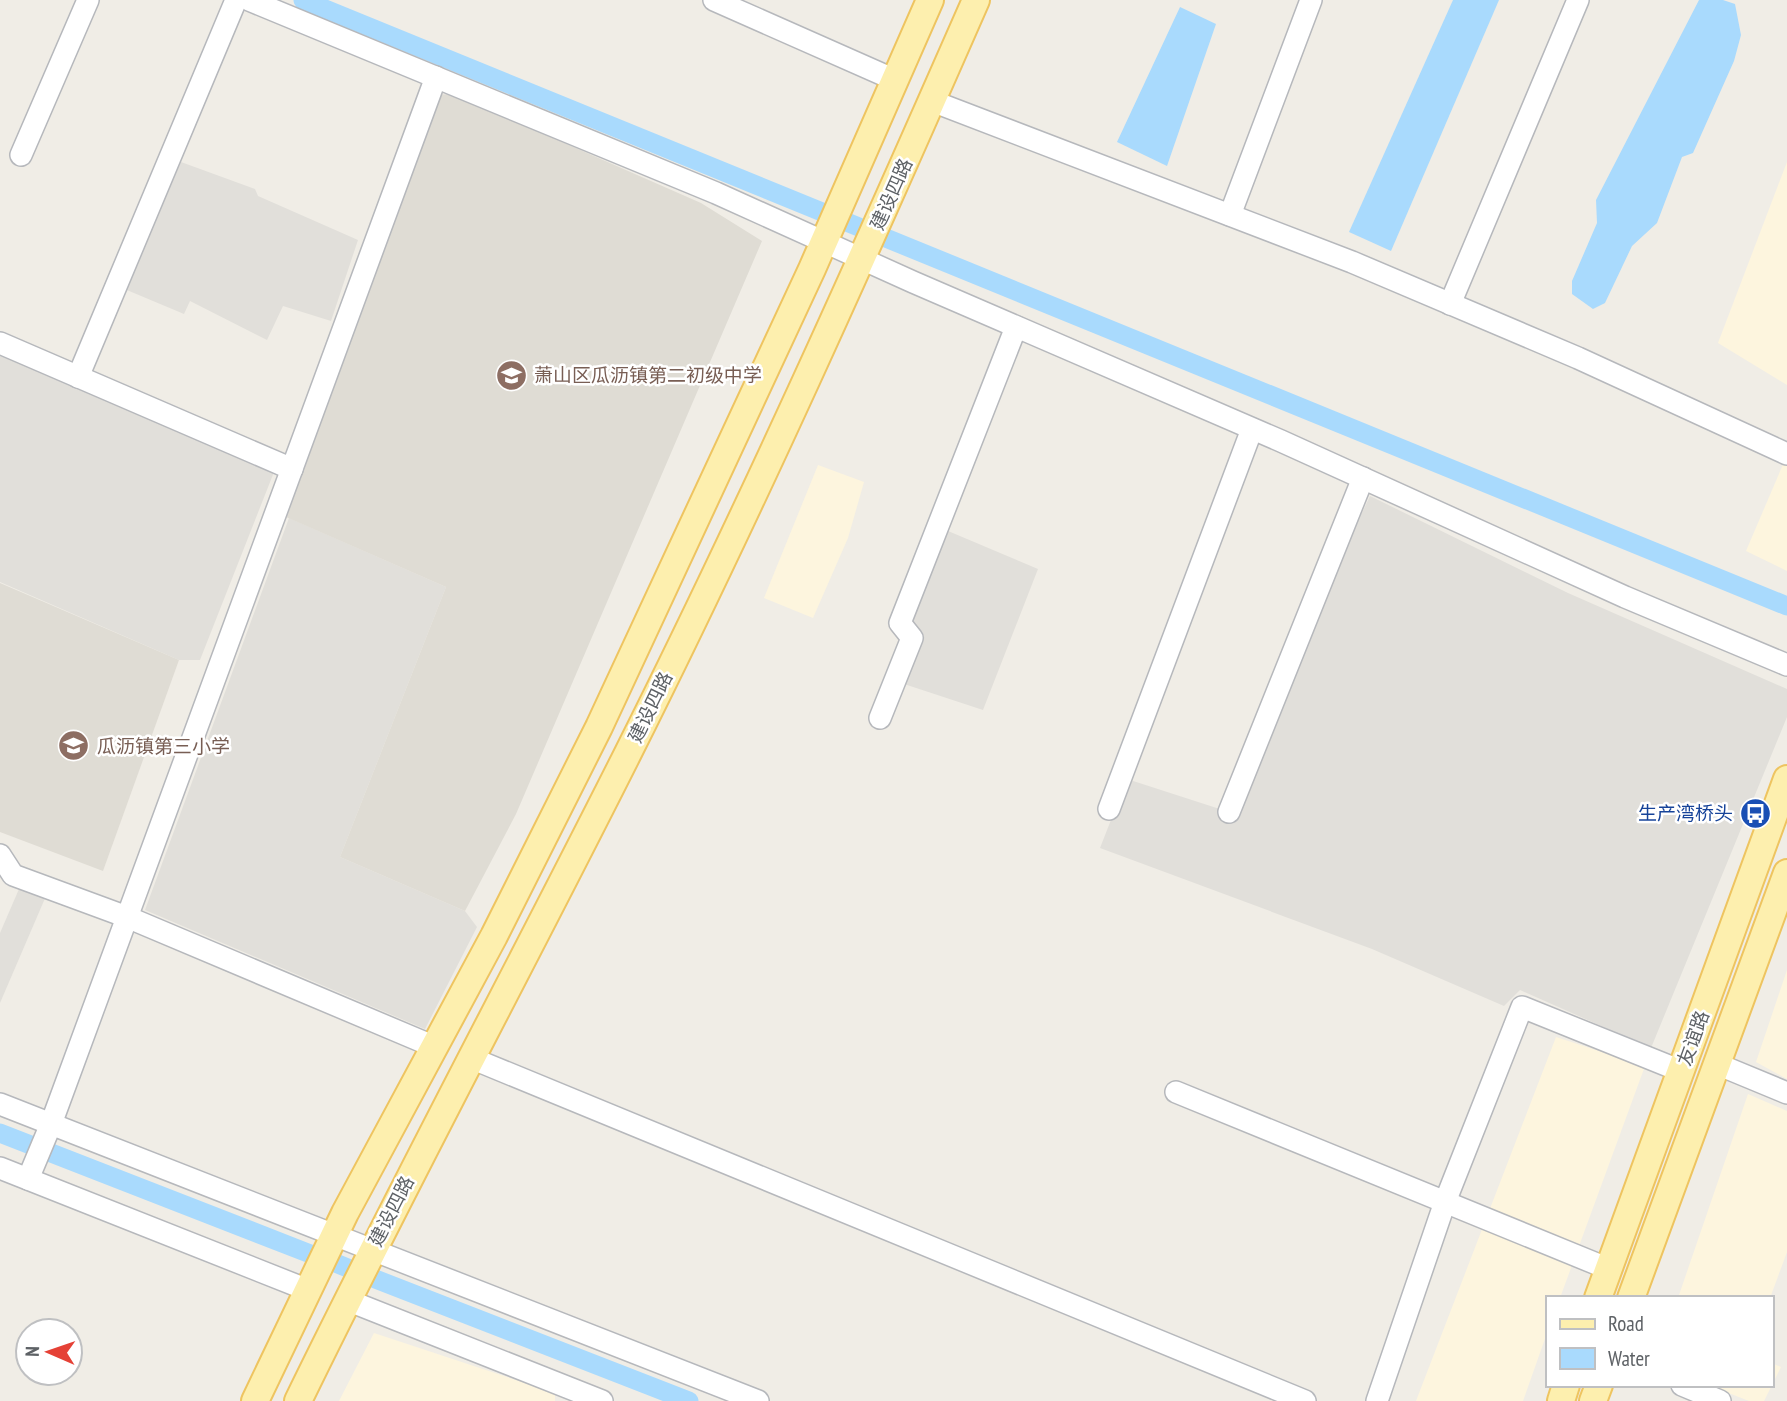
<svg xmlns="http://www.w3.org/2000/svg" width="1787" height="1401" font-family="'PT Sans Narrow','Noto Sans SC',sans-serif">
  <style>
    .commercial { fill: #fdf5de }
    .industrial { fill: #e1dfda }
    .education { fill: #dfdcd4 }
    .water { fill: #a9dafd }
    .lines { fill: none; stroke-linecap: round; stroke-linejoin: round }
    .canal { stroke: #a9dafd; stroke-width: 19 }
    .minor-casing { stroke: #b6b8bc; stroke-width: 24 }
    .major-casing { stroke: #eec460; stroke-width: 30 }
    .minor { stroke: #fff; stroke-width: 21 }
    .major { stroke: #fdefae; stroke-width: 26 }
    .labels { text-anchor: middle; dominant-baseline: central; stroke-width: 5; stroke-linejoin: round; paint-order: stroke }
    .street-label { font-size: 19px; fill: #5e6266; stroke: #fff }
    .education-label { font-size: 19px; fill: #785e54; stroke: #fff; text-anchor: start }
    .transit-label { font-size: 19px; fill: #164399; stroke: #fff; text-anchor: end }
  </style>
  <rect width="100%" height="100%" fill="#f0ede6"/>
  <g class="commercial">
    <polygon points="1787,162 1787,385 1718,343"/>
    <polygon points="1787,455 1787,571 1746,551"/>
    <polygon points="818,465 864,482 848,538 813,618 764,598"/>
    <polygon points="1787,970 1787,1079 1756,1062"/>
    <polygon points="1556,1037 1645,1066 1560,1298 1547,1298 1547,1333 1523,1401 1416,1401"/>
    <polygon points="1748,1094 1787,1111 1787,1252 1770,1298 1678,1298"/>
    <polygon points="374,1333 555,1393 555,1401 339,1401"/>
    <polygon points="1771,1363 1781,1367 1764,1401 1749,1401 1708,1385 1771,1385"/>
  </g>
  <g class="industrial">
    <polygon points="181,162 255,189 258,196 358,240 331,321 283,306 267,340 190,301 184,314 122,288"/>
    <polygon points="0,351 274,472 200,660 179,660 0,582"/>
    <polygon points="1370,496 1568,593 1787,689 1787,717 1651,1048 1520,990 1504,1006 1372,949 1100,848 1127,779 1229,812 1280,685"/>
    <polygon points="289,518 446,587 340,857 465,911 477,927 425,1029 145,910"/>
    <polygon points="948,531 1038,569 983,710 904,684 909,623"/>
    <polygon points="19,889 46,896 0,1003 0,933"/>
  </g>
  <g class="education">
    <polygon points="453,94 701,203 762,241 516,814 465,911 340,857 446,587 270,510 414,104 430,95"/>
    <polygon points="0,583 179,660 103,871 0,832"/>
  </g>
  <g class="water">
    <polygon points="1453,0 1499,0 1391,251 1349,232"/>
    <polygon points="1699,0 1723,0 1735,4 1741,35 1734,61 1693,153 1682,157 1657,223 1632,246 1605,303 1593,309 1572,294 1572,281 1597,223 1596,200"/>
    <polygon points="1180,7 1216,24 1167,166 1117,142"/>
  </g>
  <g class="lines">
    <g class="canal">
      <polyline points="303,0 1787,606"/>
      <polyline points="0,1133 313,1255"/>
      <polyline points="333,1262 350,1269"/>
      <polyline points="370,1277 689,1401"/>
    </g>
    <defs>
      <g id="minor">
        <polyline points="249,0 716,193 913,282 1281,441 1625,597 1787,665"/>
        <polyline points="714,0 895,80"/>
        <polyline points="932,101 1352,262 1578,358 1787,454"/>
        <polyline points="21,155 88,0"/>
        <polyline points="1230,215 1311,0"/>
        <polyline points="1450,304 1578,0"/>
        <polyline points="0,343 292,469"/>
        <polyline points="78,377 236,0"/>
        <polyline points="880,718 912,638 900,623 1016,327"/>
        <polyline points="1109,809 1252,429"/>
        <polyline points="1229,812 1363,478"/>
        <polyline points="0,855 13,875 127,917 435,1047"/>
        <polyline points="471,1058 1305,1401"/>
        <polyline points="1717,1064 1787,1093"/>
        <polyline points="1176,1092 1609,1269"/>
        <polyline points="0,1104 758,1401"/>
        <polyline points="0,1168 308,1290"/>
        <polyline points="28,1179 51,1124 436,77"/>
        <polyline points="347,1300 602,1401"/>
        <polyline points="1682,1385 1720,1401"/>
        <polyline points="1377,1401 1445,1202 1522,1007 1681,1071"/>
      </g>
      <g id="major">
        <polyline points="1598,1298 1787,779"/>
        <polyline points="1631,1298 1787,873"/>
        <polyline points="255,1401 345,1213 494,936 599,727 812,269 930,0"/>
        <path d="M298 1401C404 1183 519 970 628 753 752 506 865 253 976 0"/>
        <polyline points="1561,1401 1566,1385"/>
        <polyline points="1593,1401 1599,1385"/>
      </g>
    </defs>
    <use href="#minor" class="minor-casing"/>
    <use href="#major" class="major-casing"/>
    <use href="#minor" class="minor"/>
    <use href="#major" class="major"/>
  </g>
  <defs>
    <symbol id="school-disc" viewBox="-11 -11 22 22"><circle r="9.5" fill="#8d6e63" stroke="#fff"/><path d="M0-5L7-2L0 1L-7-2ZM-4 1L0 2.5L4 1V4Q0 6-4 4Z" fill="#fff"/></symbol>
    <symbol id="bus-disc" viewBox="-11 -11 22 22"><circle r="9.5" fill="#1a4fb4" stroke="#fff"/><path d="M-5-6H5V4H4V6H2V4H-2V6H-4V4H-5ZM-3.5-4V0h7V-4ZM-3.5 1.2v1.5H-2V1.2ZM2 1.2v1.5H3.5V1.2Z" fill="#fff"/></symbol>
  </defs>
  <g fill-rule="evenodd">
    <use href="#school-disc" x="494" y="358" width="35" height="35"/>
    <use href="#school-disc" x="56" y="728" width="35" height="35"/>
    <use href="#bus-disc" x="1738" y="796" width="35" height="35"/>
  </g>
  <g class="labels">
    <g class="street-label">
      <text transform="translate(891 194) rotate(-66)">建设四路</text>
      <text transform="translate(650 707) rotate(-64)">建设四路</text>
      <text transform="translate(1693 1038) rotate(-70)">友谊路</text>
      <text transform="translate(391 1211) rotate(-63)">建设四路</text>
    </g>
    <g class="education-label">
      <text x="534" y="375">萧山区瓜沥镇第二初级中学</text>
      <text x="97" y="746">瓜沥镇第三小学</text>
    </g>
    <g class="transit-label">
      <text x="1733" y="813">生产湾桥头</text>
    </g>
  </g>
  <rect x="1546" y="1296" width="228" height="91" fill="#ffffff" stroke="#bfc0c2" stroke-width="2"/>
  <rect x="1560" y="1319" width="35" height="10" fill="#fdefae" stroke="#bfc0c2" stroke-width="2"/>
  <text x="1608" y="1331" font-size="21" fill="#5e6266">Road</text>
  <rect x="1560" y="1348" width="35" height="21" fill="#a9dafd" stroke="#bfc0c2" stroke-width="2"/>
  <text x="1608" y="1366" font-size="21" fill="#5e6266">Water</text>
  <g transform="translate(49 1352) rotate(272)"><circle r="33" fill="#ffffff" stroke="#bfc0c2" stroke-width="2"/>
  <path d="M0-5L12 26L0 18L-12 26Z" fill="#e54136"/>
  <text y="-10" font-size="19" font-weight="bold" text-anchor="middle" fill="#5e6266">N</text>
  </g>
</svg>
